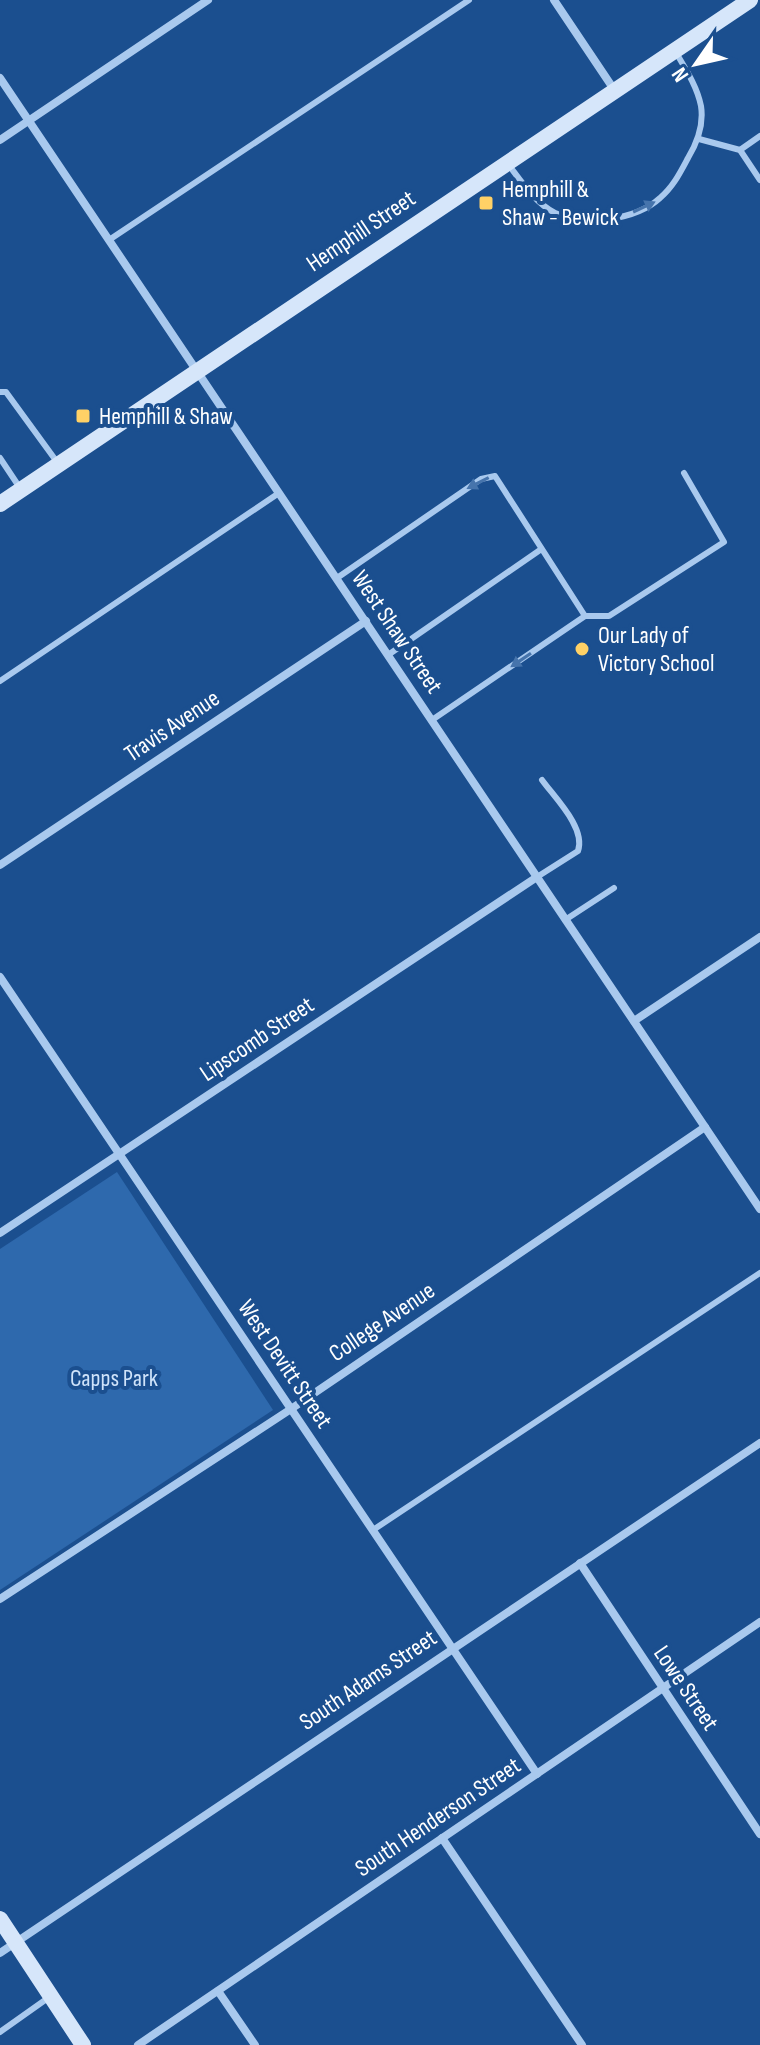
<svg xmlns="http://www.w3.org/2000/svg" width="760" height="2045" font-family="'Sofia Sans Condensed',sans-serif">
  <style>
    .green { fill: #2e69ad }
    .lines { fill: none; stroke-linecap: round; stroke-linejoin: round }
    .lane { stroke: #a9c9ee; stroke-width: 6 }
    .street { stroke: #a9c9ee; stroke-width: 8 }
    .secondary { stroke: #d6e6fa; stroke-width: 16 }
    .oneway { fill: #4674ac }
    .poi-dot { fill: #ffd166; stroke: #1b4f8f; stroke-width: 3 }
    .labels { text-anchor: middle; dominant-baseline: central; stroke-width: 8; stroke-linejoin: round; paint-order: stroke }
    .poi-label { font-size: 24px; fill: #fff; stroke: #1b4f8f; text-anchor: start }
    .street-label { font-size: 24px; fill: #fff; stroke: #1b4f8f }
    .park-label { font-size: 24px; fill: #cfe3fa; stroke: #1b4f8f }
  </style>
  <rect width="100%" height="100%" fill="#1b4f8f"/>
  <polygon class="green" points="117,1172 273,1410 0,1590 0,1249"/>
  <g class="lines">
    <g class="lane">
      <polyline points="699,139 740,150 760,180"/>
      <polyline points="740,150 760,136"/>
      <path d="M508 164C521 181 535 203 555 213 584 227 636 220 660 198 673 187 680 173 688 158 697 143 704 125 701 106 697 86 685 68 675 51"/>
      <polyline points="109,240 469,0"/>
      <polyline points="0,392 6,392 57,462"/>
      <polyline points="0,458 20,488"/>
      <polyline points="337,578 481,479 495,476 585,616"/>
      <polyline points="388,655 540,550"/>
      <polyline points="0,681 279,493"/>
      <polyline points="432,720 585,616 609,616 724,542 684,473"/>
      <path d="M537 877 578 851C586 828 555 798 542 780"/>
      <polyline points="565,920 614,888"/>
      <polyline points="373,1530 760,1273"/>
      <polyline points="0,2032 48,1998"/>
    </g>
    <g class="street">
      <polyline points="554,0 615,91"/>
      <polyline points="0,78 760,1209"/>
      <polyline points="0,140 208,0"/>
      <polyline points="0,865 366,621"/>
      <polyline points="0,977 537,1774"/>
      <polyline points="634,1021 760,937"/>
      <polyline points="0,1233 537,877"/>
      <polyline points="580,1563 760,1834"/>
      <polyline points="0,1599 291,1409 705,1127"/>
      <polyline points="442,1838 582,2045"/>
      <polyline points="0,1953 760,1443"/>
      <polyline points="218,1991 255,2045"/>
      <polyline points="138,2045 760,1622"/>
    </g>
    <g class="secondary">
      <polyline points="0,504 750,0"/>
      <polyline points="0,1919 83,2045"/>
    </g>
  </g>
  <defs><path id="oneway-solid" d="M-6-.8H1V-3.2L6.5 0L1 3.2V.8H-6Z" transform="scale(2)"/></defs>
  <g class="oneway">
    <use href="#oneway-solid" transform="translate(644 207) rotate(-25)"/>
    <use href="#oneway-solid" transform="translate(478 483) rotate(153)"/>
    <use href="#oneway-solid" transform="translate(521 660) rotate(146)"/>
  </g>
  <g class="poi-dot">
    <rect x="478" y="195" width="16" height="16" rx="4"/>
    <rect x="75" y="408" width="16" height="16" rx="4"/>
    <circle cx="582" cy="649" r="8"/>
  </g>
  <g class="labels">
    <g class="poi-label">
      <text x="502" y="189">Hemphill &amp;<tspan x="502" dy="28">Shaw - Bewick</tspan></text>
      <text x="99" y="416">Hemphill &amp; Shaw</text>
      <text x="598" y="635">Our Lady of<tspan x="598" dy="28">Victory School</tspan></text>
    </g>
    <g class="street-label">
      <text transform="translate(361 231) rotate(-34)">Hemphill Street</text>
      <text transform="translate(397 632) rotate(56)">West Shaw Street</text>
      <text transform="translate(172 726) rotate(-34)">Travis Avenue</text>
      <text transform="translate(257 1039) rotate(-34)">Lipscomb Street</text>
      <text transform="translate(382 1322) rotate(-34)">College Avenue</text>
      <text transform="translate(285 1364) rotate(56)">West Devitt Street</text>
      <text transform="translate(368 1680) rotate(-34)">South Adams Street</text>
      <text transform="translate(686 1688) rotate(56)">Lowe Street</text>
      <text transform="translate(438 1817) rotate(-34)">South Henderson Street</text>
    </g>
    <g class="park-label">
      <text x="114" y="1378">Capps Park</text>
    </g>
  </g>
  <g transform="translate(696 64) rotate(236)" stroke="#1b4f8f" stroke-width="6" paint-order="stroke">
  <path d="M0-6L14 30L0 20L-14 30Z" fill="#ffffff"/>
  <text y="-12" font-size="22" font-weight="bold" text-anchor="middle" fill="#ffffff">N</text>
  </g>
</svg>
